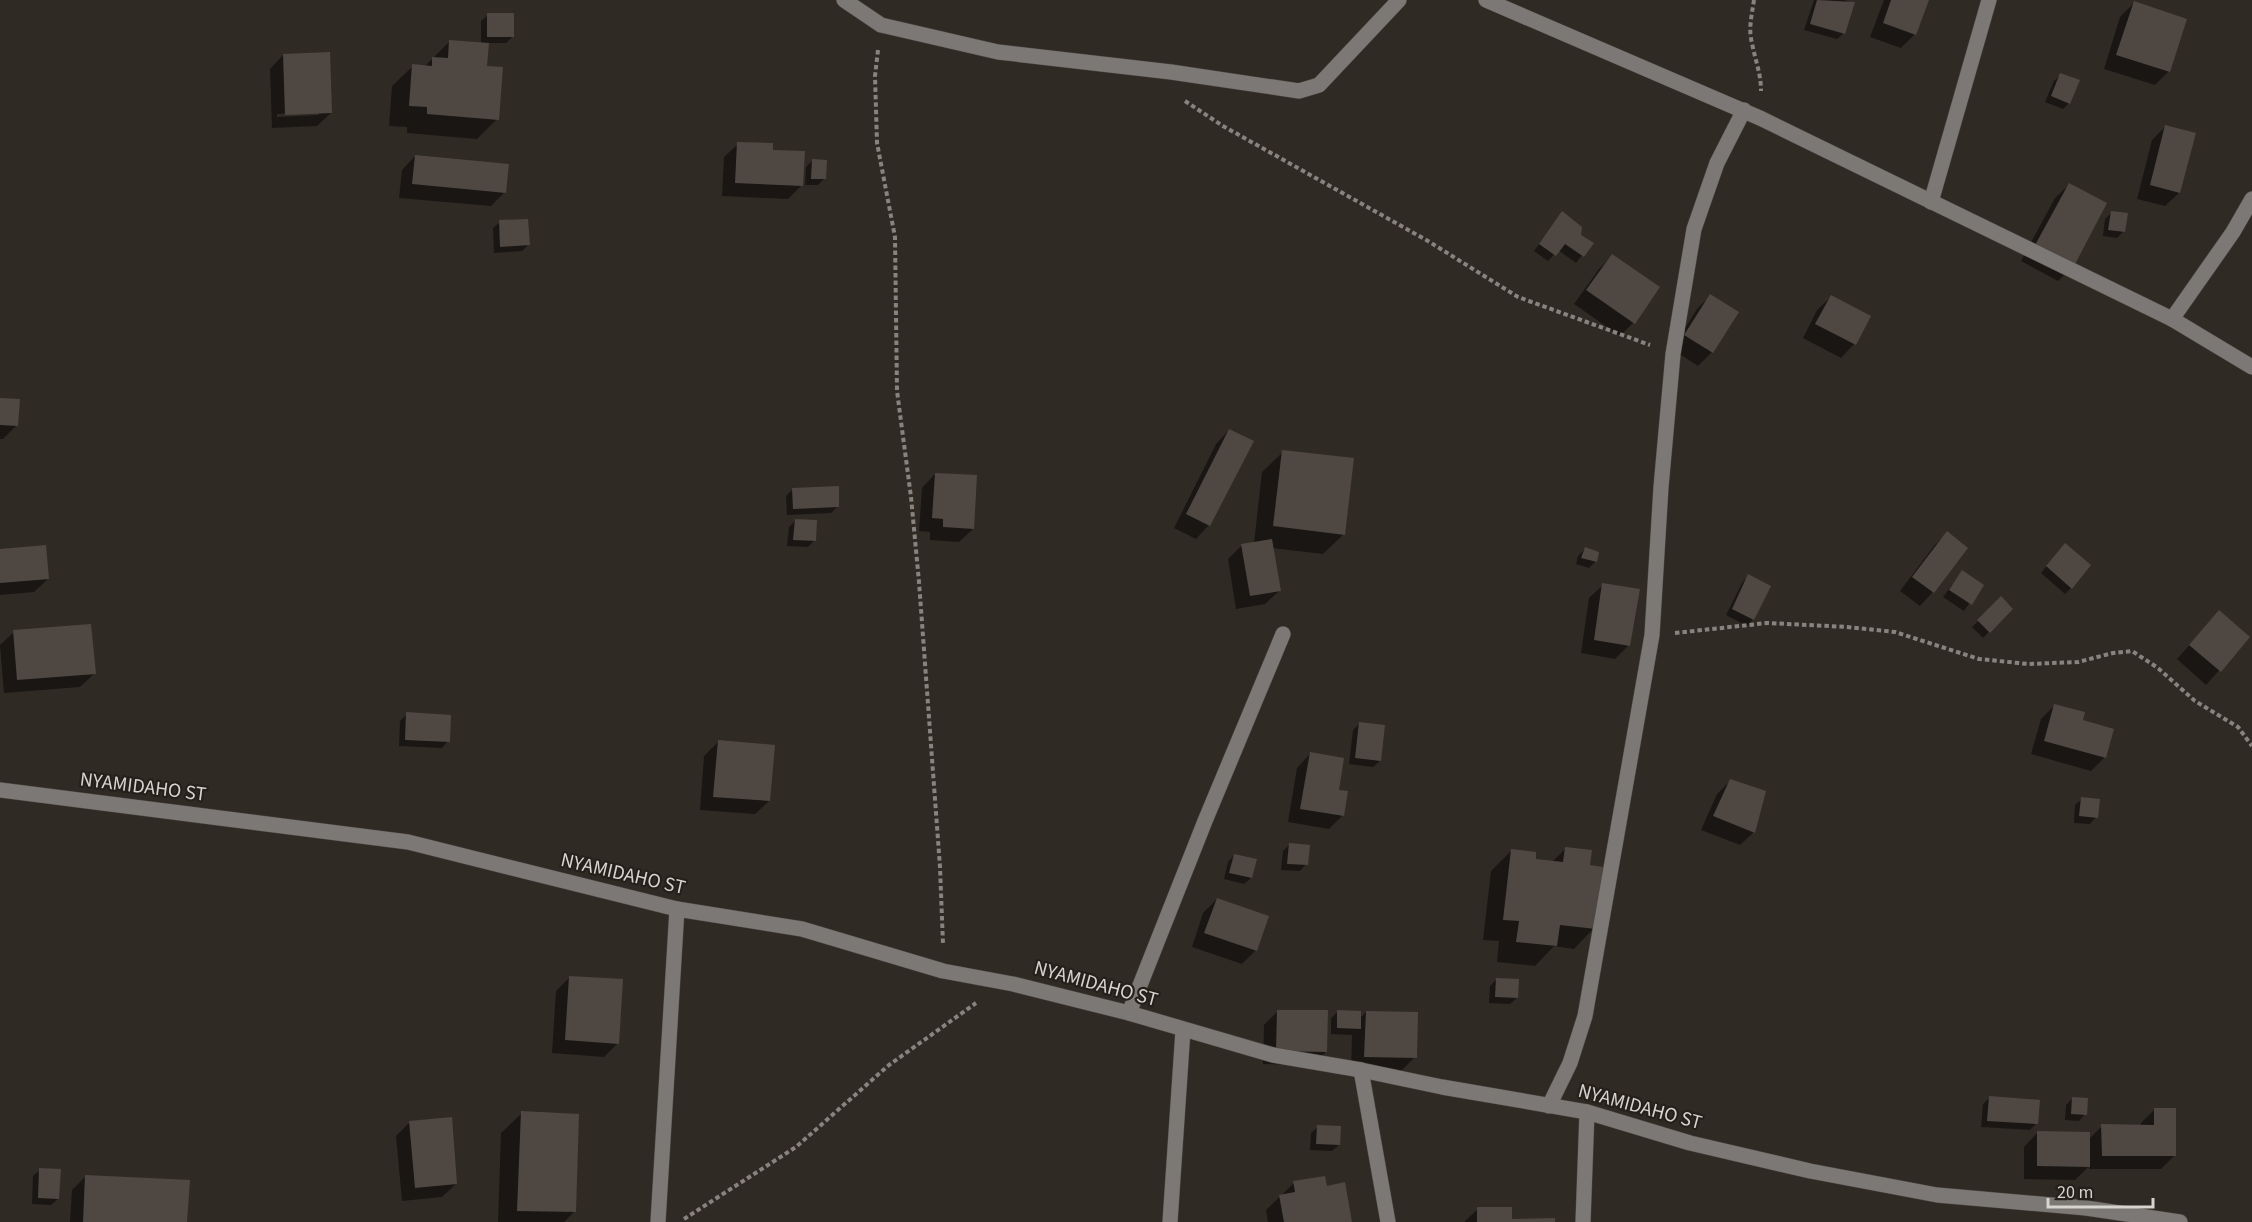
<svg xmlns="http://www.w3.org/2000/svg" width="2252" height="1222" font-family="'Source Sans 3',sans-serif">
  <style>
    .shadow { fill: #0007; fill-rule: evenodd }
    .building { fill: #4f4842 }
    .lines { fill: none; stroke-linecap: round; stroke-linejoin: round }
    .minor-casing { stroke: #4b453f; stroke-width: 16 }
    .path { stroke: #88837e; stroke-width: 4; stroke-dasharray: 4.5 3; stroke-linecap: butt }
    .minor { stroke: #7b7875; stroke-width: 15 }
    .labels { text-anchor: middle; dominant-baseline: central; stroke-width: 4.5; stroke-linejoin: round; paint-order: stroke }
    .street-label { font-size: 20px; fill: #d7d3cf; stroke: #26201a }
  </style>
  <rect width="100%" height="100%" fill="#302a24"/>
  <g class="shadow">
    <polygon points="1814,0 1844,0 1853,3 1844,33 1837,39 1804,30"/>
    <polygon points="1884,0 1927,0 1915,34 1901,48 1870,37"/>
    <polygon points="2134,3 2169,71 2155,85 2104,69 2120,17"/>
    <polygon points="488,15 513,36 506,43 487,43 485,67 497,119 477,139 407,133 407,127 389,126 392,86 413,66 425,66 450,41 481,44 481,21"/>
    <path d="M283 55 331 113 317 126 272 128 270 69ZM319 112V115L277 117V114Z"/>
    <polygon points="2060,75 2069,103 2063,109 2045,102 2054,81"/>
    <polygon points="2165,127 2179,193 2165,206 2137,199 2152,140"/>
    <polygon points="738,144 771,152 802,185 788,199 722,196 724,157"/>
    <polygon points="415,156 504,193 491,206 399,198 402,170"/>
    <polygon points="812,161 824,179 818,185 805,185 806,167"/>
    <polygon points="2069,185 2072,267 2058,281 2021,261 2055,198"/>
    <polygon points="2112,212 2124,231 2117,238 2103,236 2105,219"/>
    <polygon points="1562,213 1579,235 1591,244 1576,263 1558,250 1548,261 1534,251"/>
    <polygon points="500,222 528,245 522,251 494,253 493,228"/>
    <polygon points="1612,256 1633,323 1620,336 1574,304 1599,269"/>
    <polygon points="1710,296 1737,313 1712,352 1698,366 1672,349 1697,309"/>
    <polygon points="1831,297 1854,344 1841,358 1803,338 1817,310"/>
    <polygon points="0,399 16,426 3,439 0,439"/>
    <polygon points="1229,430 1209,525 1196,539 1174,528 1216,444"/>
    <polygon points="1283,452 1344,534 1323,554 1272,548 1279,591 1265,604 1236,609 1228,559 1242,545 1254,543 1262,472"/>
    <polygon points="935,474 973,529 959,542 930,540 930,532 919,531 922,488"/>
    <polygon points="793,489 838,506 831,513 787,515 786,496"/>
    <polygon points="795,521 814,541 808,547 787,546 789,527"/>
    <polygon points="1947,533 1933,592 1920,606 1900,591 1934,546"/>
    <polygon points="1585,549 1598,553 1595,562 1589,568 1576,564 1578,556"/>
    <polygon points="0,551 48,579 34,592 0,595"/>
    <polygon points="2059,551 2071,588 2065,594 2041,573"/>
    <polygon points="1962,572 1982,585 1964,611 1943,597"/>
    <polygon points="1748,576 1753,619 1747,626 1726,615 1742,583"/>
    <polygon points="1603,585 1629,645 1615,659 1581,653 1589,598"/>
    <polygon points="2001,599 2011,609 1983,638 1972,627"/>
    <polygon points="2219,612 2248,638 2206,685 2177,659"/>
    <polygon points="14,632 94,674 80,687 4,693 0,645"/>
    <polygon points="2054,706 2081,721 2105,757 2091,771 2031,754 2041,719"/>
    <polygon points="407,714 448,741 442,748 399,746 400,721"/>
    <polygon points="1359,724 1380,761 1373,767 1349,764 1353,730"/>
    <polygon points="718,742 769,801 755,814 700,810 704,756"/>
    <polygon points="1310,754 1337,791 1343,815 1329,829 1288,822 1297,768"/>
    <polygon points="1730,781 1754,832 1740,845 1701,830 1717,794"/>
    <polygon points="2082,799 2096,817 2090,824 2074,823 2075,805"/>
    <polygon points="1289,845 1306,864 1300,871 1281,870 1283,851"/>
    <polygon points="1565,849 1588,867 1594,928 1574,949 1554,946 1535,966 1497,962 1499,941 1483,940 1491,871 1511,851 1534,860 1552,862"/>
    <polygon points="1234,855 1251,878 1244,884 1224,879 1228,862"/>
    <polygon points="1217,899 1267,917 1255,951 1242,964 1192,947 1203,913"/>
    <polygon points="570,977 618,1043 604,1057 552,1053 556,991"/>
    <polygon points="1497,979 1517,998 1510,1004 1489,1003 1490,986"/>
    <polygon points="1277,1012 1326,1052 1312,1065 1263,1064 1264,1025"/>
    <polygon points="1338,1012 1359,1019 1366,1012 1415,1057 1401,1071 1351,1070 1352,1035 1331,1034 1331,1018"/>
    <polygon points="1989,1098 2036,1124 2030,1130 1981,1127 1983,1104"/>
    <polygon points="2072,1099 2085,1114 2079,1121 2065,1120 2066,1105"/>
    <polygon points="2155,1109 2175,1155 2161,1169 2089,1169 2089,1166 2075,1180 2024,1179 2024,1147 2037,1133 2089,1139 2102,1126 2141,1126 2141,1123"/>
    <polygon points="522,1113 574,1212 564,1222 498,1222 501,1133"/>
    <polygon points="410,1122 456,1184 442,1197 402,1201 396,1136"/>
    <polygon points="1318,1127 1339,1145 1332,1151 1310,1150 1311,1133"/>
    <polygon points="40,1170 58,1199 51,1205 32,1204 33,1176"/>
    <polygon points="86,1176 186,1222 70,1222 72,1190"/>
    <polygon points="1294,1183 1326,1188 1350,1222 1268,1222 1266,1210"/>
    <polygon points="1478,1209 1510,1221 1554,1222 1464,1222"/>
  </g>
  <g class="building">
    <polygon points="1817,0 1855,2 1845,34 1810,24"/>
    <polygon points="1891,0 1929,0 1916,35 1883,23"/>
    <polygon points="2134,1 2187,19 2170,72 2116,55"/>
    <rect x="487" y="13" width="27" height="24"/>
    <polygon points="449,40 489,43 487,66 503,67 499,120 427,114 427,107 409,106 412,64 432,66 432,57 448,58"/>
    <polygon points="330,52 332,113 285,115 283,54"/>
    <polygon points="2060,73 2080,80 2070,104 2051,96"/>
    <polygon points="2165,125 2196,133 2180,193 2150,185"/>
    <polygon points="737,142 773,143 773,150 805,151 803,186 735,183"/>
    <polygon points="415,155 509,164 506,193 412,184"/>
    <polygon points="812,159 827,160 826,179 811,179"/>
    <polygon points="2069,183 2107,203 2073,268 2034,247"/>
    <polygon points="1562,211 1582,227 1581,235 1594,243 1584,257 1565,244 1556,256 1539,244"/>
    <polygon points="2111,211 2128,213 2125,232 2108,230"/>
    <polygon points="528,219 530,245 500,247 499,220"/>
    <polygon points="1612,254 1660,287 1635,324 1586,290"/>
    <polygon points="1710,294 1739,312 1713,353 1684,335"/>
    <polygon points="1831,295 1871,316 1856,345 1815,324"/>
    <polygon points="0,398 20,399 18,426 0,425"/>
    <polygon points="1229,429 1254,441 1210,526 1186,514"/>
    <polygon points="1282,450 1354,458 1345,535 1273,526"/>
    <polygon points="935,473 977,475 974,529 943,527 943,519 932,518"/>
    <polygon points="839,486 839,507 793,509 792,488"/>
    <polygon points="795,519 817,520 816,541 793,540"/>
    <polygon points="1947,531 1968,548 1934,593 1912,577"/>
    <polygon points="1272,539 1281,591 1250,596 1241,544"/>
    <polygon points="2065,543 2091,565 2072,589 2046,566"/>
    <polygon points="46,545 49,579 0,583 0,549"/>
    <polygon points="1585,547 1599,552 1597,562 1581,558"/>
    <polygon points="1962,570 1984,585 1972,605 1949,590"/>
    <polygon points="1748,574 1771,586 1754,620 1732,609"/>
    <polygon points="1602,583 1640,589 1630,646 1594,640"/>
    <polygon points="2001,596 2013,609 1990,633 1977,620"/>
    <polygon points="2219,610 2250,637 2221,672 2189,645"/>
    <polygon points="91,624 96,674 17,680 13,630"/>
    <polygon points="2054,704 2085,712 2083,720 2114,729 2106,758 2044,741"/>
    <polygon points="406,712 451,715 450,742 405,740"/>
    <polygon points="1359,722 1385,725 1381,761 1355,758"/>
    <polygon points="718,740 775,745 770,801 713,797"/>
    <polygon points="1310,752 1344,758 1339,790 1348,791 1344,816 1300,809"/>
    <polygon points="1730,779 1766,791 1755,833 1713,816"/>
    <polygon points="2081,797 2100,799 2098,818 2079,816"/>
    <polygon points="1289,843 1310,845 1308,865 1287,864"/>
    <polygon points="1565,847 1592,850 1590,865 1603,867 1596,929 1560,925 1557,946 1516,942 1519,921 1503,920 1511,849 1536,852 1536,859 1563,862"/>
    <polygon points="1234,854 1257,859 1252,878 1229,873"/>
    <polygon points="1217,898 1269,916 1257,951 1204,933"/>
    <polygon points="569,976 623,979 619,1044 565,1040"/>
    <polygon points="1496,978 1519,979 1518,998 1495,997"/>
    <polygon points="1277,1010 1328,1010 1327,1052 1276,1051"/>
    <polygon points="1337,1010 1361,1011 1361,1029 1337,1028"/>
    <polygon points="1366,1011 1418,1012 1417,1058 1364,1057"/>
    <polygon points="1989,1096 2040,1100 2038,1124 1987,1121"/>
    <polygon points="2072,1097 2088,1098 2087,1115 2071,1114"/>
    <polygon points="2154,1108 2176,1108 2176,1156 2102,1156 2101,1124 2154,1125"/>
    <polygon points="521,1111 579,1114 576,1212 517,1211"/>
    <polygon points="452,1117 457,1184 415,1188 409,1121"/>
    <polygon points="1317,1125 1341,1126 1340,1145 1316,1144"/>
    <polygon points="2037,1131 2090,1132 2090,1167 2037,1166"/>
    <polygon points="39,1168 61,1169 59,1199 38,1198"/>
    <polygon points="85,1175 190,1180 187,1222 83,1222"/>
    <polygon points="1325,1176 1327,1186 1345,1182 1352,1222 1284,1222 1279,1195 1295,1192 1293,1181"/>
    <polygon points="1477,1207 1512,1207 1512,1219 1555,1218 1555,1222 1477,1222"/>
  </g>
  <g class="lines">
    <defs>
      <g id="minor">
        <polyline points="844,0 881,25 998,52 1171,72 1299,91 1319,85 1399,0"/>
        <polyline points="1486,0 1760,118 2172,319 2252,367"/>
        <polyline points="1931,202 1989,0"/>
        <polyline points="2172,319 2233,232 2252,199"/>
        <polyline points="0,790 408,842 677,909 802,929 943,971 1013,984 1129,1013 1273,1055 1361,1070 1442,1087 1587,1112 1690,1143 1810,1171 1937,1195 2086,1208 2180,1222"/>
        <polyline points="1129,1013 1205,821 1283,634"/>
        <polyline points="1361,1070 1388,1222"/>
        <polyline points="1549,1106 1570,1063 1585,1016 1652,635 1661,487 1673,354 1694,229 1717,163 1744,110"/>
        <polyline points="658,1222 677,909"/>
        <polyline points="1170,1222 1183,1030"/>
        <polyline points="1583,1222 1587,1112"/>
      </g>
    </defs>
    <use href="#minor" class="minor-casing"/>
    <g class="path">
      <path d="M1754 0C1752 14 1748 29 1752 43 1755 60 1761 73 1761 91"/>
      <polyline points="878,50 875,76 877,143 895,237 897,391 911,497 919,582 940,867 943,944"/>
      <polyline points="1185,101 1223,126 1428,241 1518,297 1650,345"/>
      <polyline points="1675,633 1767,623 1847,627 1895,632 1979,659 2028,664 2078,662 2113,653 2132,651 2158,668 2195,701 2238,727 2252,746"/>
      <polyline points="684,1219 796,1147 889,1065 976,1003"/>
    </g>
    <use href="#minor" class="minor"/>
  </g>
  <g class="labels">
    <g class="street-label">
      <text transform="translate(143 787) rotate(7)">NYAMIDAHO ST</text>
      <text transform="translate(623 874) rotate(13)">NYAMIDAHO ST</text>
      <text transform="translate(1096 984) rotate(15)">NYAMIDAHO ST</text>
      <text transform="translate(1640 1107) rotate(15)">NYAMIDAHO ST</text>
    </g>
  </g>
  <path d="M2048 1198v9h105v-9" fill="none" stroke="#d7d3cf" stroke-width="3"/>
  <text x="2057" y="1198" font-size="18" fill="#d7d3cf" stroke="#26201a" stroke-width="4.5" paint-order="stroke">20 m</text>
</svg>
